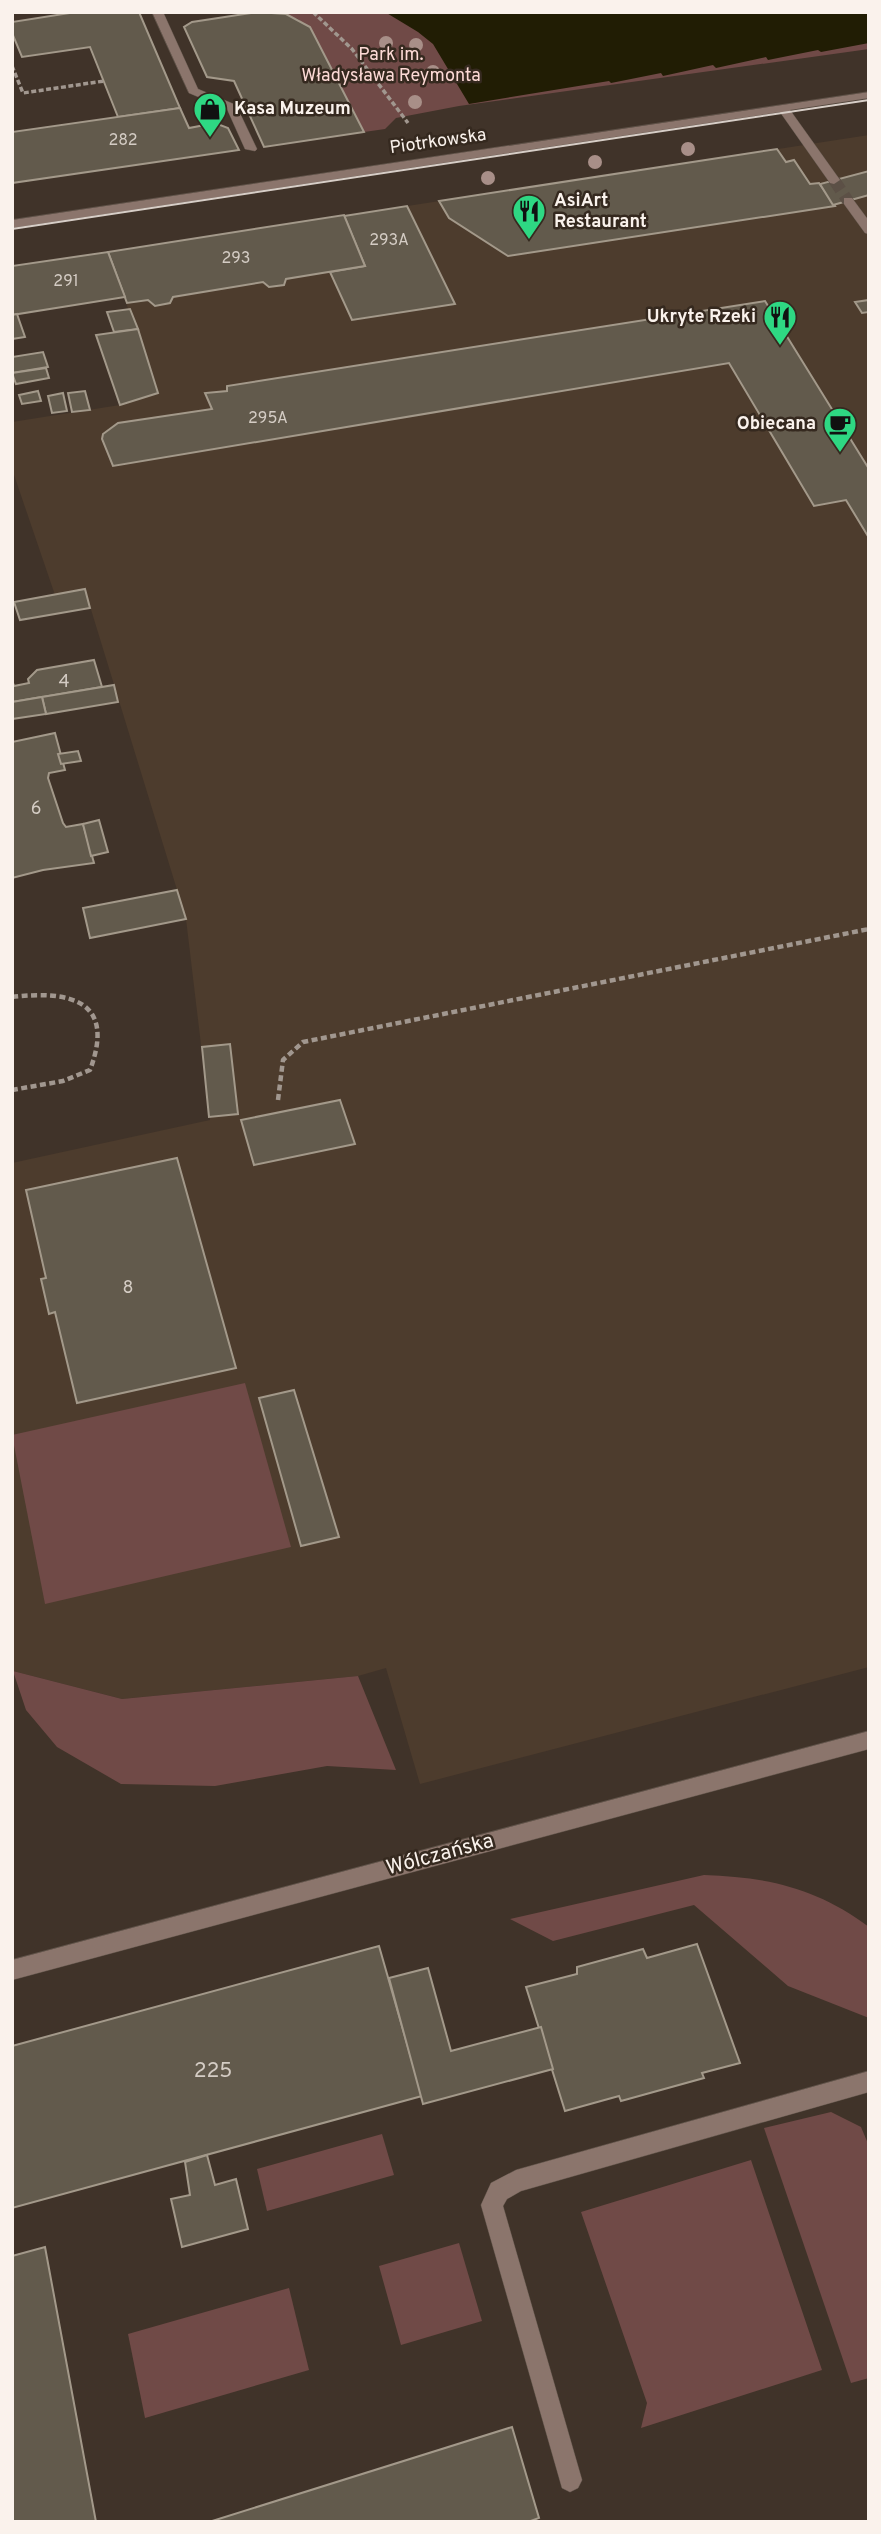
<svg xmlns="http://www.w3.org/2000/svg" width="881" height="2534" font-family="Overpass,sans-serif">
  <style>
    .built { fill: #4d3c2d }
    .green { fill: #704a47 }
    .water { fill: #211d04 }
    .building { fill: #625a4c; stroke: #a3998a; stroke-width: 2 }
    .lines { fill: none; stroke-linecap: round; stroke-linejoin: round }
    .minor-tunnel { stroke: #5c5046; stroke-width: 12; stroke-dasharray: 12 6; stroke-linecap: butt }
    .minor-casing { stroke: #5e5248; stroke-width: 1 }
    .path-far1 { stroke: #a1978f; stroke-width: 3.5; stroke-dasharray: 5 2.5; stroke-linecap: butt }
    .path { stroke: #a1978f; stroke-width: 4.5; stroke-dasharray: 6 3.5; stroke-linecap: butt }
    .minor { fill: #8b756c; fill-rule: evenodd }
    .tram { stroke: #d7cec7; stroke-width: 2 }
    .tree { fill: #a88f88 }
    .labels { text-anchor: middle; dominant-baseline: central; stroke-width: 5; stroke-linejoin: round; paint-order: stroke }
    .far-number-label { font-size: 16px; fill: #d4ccc4 }
    .far-park-label { font-size: 18px; fill: #fddad6; stroke: #35291f }
    .far-poi-label { font-size: 18px; font-weight: bold; fill: #faf2ec; stroke: #35291f; text-anchor: start }
    .far-street-label { font-size: 18px; fill: #faf2ec; stroke: #35291f }
    .number-label { font-size: 18px; fill: #d4ccc4 }
    .street-label { font-size: 21px; fill: #faf2ec; stroke: #35291f }
    .near-number-label { font-size: 21px; fill: #d4ccc4 }
  </style>
  <rect width="100%" height="100%" fill="#403329"/>
  <polygon class="built" points="869,135 869,1667 420,1784 386,1668 358,1676 122,1699 13,1671 12,1163 210,1120 186,919 85,590 55,595 12,469 12,422 120,405 158,393 108,252"/>
  <g class="green">
    <polygon points="272,12 869,12 869,49 459,106 396,118 385,129 364,132 306,28 298,19"/>
    <polygon points="245,1383 291,1547 45,1604 12,1435"/>
    <polygon points="13,1671 122,1699 358,1676 396,1770 327,1766 215,1786 121,1784 57,1747 26,1710"/>
    <path d="M704 1875C767 1877 817 1888 869 1927V2018L788 1986 694 1905 553 1941 510 1919Z"/>
    <polygon points="831,2112 861,2127 869,2146 869,2378 851,2383 764,2128"/>
    <polygon points="382,2134 394,2175 267,2211 257,2169"/>
    <polygon points="751,2160 822,2370 641,2428 647,2403 581,2212"/>
    <polygon points="459,2243 482,2321 401,2345 379,2266"/>
    <polygon points="289,2288 309,2370 145,2418 128,2334"/>
  </g>
  <polygon class="water" points="385,12 869,12 869,43 821,52 818,50 768,60 766,57 716,68 713,65 663,76 661,73 611,83 609,81 469,104 433,44 418,32"/>
  <g class="building">
    <polygon points="76,12 139,12 180,108 118,117 90,47 22,57 12,33 12,22"/>
    <polygon points="257,12 286,14 310,27 364,132 264,147 234,81 207,77 184,27 192,22"/>
    <polygon points="180,108 189,128 215,123 228,128 239,150 12,183 12,132"/>
    <polygon points="777,149 786,162 794,160 810,184 819,183 835,206 508,256 449,218 439,201"/>
    <polygon points="869,171 869,195 833,205 820,184"/>
    <polygon points="407,206 455,304 352,320 330,272 365,266 344,216"/>
    <polygon points="344,215 365,266 286,279 284,285 269,287 263,282 173,297 170,303 155,306 148,300 127,303 108,252"/>
    <polygon points="108,252 125,297 12,315 12,266"/>
    <polygon points="869,300 869,312 862,313 855,302"/>
    <polygon points="765,301 869,469 869,538 846,500 814,506 729,363 113,466 102,439 103,434 118,423 212,409 205,393 227,391 227,386"/>
    <polygon points="130,309 138,329 114,332 107,312"/>
    <polygon points="17,314 25,337 12,339 12,315"/>
    <polygon points="138,329 158,393 120,405 96,335"/>
    <polygon points="43,352 48,367 12,373 12,357"/>
    <polygon points="46,368 49,378 16,384 12,373"/>
    <polygon points="38,391 41,401 22,404 19,395"/>
    <polygon points="85,391 90,410 72,412 68,393"/>
    <polygon points="63,393 67,411 52,413 48,396"/>
    <polygon points="85,589 90,608 20,620 14,602"/>
    <polygon points="94,660 102,687 12,702 12,680 14,686 29,683 28,679 37,670"/>
    <polygon points="114,685 118,702 46,714 42,697"/>
    <polygon points="42,697 46,714 12,719 12,702"/>
    <polygon points="55,733 65,770 49,773 48,778 63,823 66,827 83,824 94,863 43,870 12,878 12,742"/>
    <polygon points="78,751 81,761 61,764 58,754"/>
    <polygon points="99,820 108,852 91,856 83,824"/>
    <polygon points="177,890 186,919 90,938 83,908"/>
    <polygon points="230,1044 238,1114 209,1117 202,1047"/>
    <polygon points="340,1100 355,1144 254,1165 241,1120"/>
    <polygon points="177,1158 236,1368 77,1403 55,1312 49,1314 41,1279 46,1278 26,1190"/>
    <polygon points="294,1390 339,1537 301,1546 259,1398"/>
    <polygon points="697,1944 740,2063 702,2073 704,2078 621,2101 619,2096 565,2111 526,1987 577,1974 577,1967 643,1949 647,1958"/>
    <polygon points="379,1946 422,2096 12,2208 12,2046"/>
    <polygon points="428,1968 451,2051 541,2027 553,2069 423,2104 389,1978"/>
    <polygon points="207,2155 215,2185 236,2179 248,2229 182,2247 171,2199 190,2195 185,2162"/>
    <polygon points="45,2247 96,2522 12,2522 12,2256"/>
    <polygon points="512,2427 539,2518 528,2522 209,2522"/>
  </g>
  <g class="lines">
    <polyline class="minor-tunnel" points="834,180 848,201"/>
    <defs>
      <g id="minor">
        <polygon points="152,12 163,12 198,89 236,105 257,149 255,151 245,149 227,109 189,93"/>
        <polygon points="869,92 869,98 790,110 840,180 834,184 830,183 780,112 12,228 12,220"/>
        <polygon points="844,198 852,198 869,221 869,234 865,233 844,204"/>
        <polygon points="869,1731 869,1749 12,1980 12,1960"/>
        <polygon points="869,2071 869,2092 521,2191 507,2199 503,2206 582,2480 578,2488 570,2492 562,2488 481,2205 491,2183 516,2170"/>
      </g>
    </defs>
    <use href="#minor" class="minor-casing"/>
    <g class="path-far1">
      <polyline points="313,12 352,49 408,123"/>
      <polyline points="12,66 23,93 104,81"/>
    </g>
    <g class="path">
      <path d="M12 997C71 990 116 1001 90 1070L63 1081 12 1090"/>
      <polyline points="278,1100 283,1060 303,1042 869,929"/>
    </g>
    <use href="#minor" class="minor"/>
    <polyline class="tram" points="12,229 869,100"/>
  </g>
  <g class="tree">
    <circle cx="386" cy="43" r="7"/>
    <circle cx="416" cy="45" r="7"/>
    <circle cx="433" cy="72" r="7"/>
    <circle cx="415" cy="102" r="7"/>
    <circle cx="688" cy="149" r="7"/>
    <circle cx="595" cy="162" r="7"/>
    <circle cx="488" cy="178" r="7"/>
  </g>
  <defs>
    <symbol id="shop-pin" viewBox="-11 -11 22 30"><path d="M0 17L-7.5 6A9.5 9.5 0 1 1 7.5 6Z" fill="#2ed883" stroke="#35291f"/><path d="M-5-2.5h2.3a2.7 3.5 0 0 1 5.4 0H5L5.5 6h-11ZM-1.5-2.5h3a1.5 2.3 0 0 0-3 0Z" fill="#111"/></symbol>
    <symbol id="restaurant-pin" viewBox="-11 -11 22 30"><path d="M0 17L-7.5 6A9.5 9.5 0 1 1 7.5 6Z" fill="#2ed883" stroke="#35291f"/><path d="M-5-6h1v4h1v-4h1v4h1v-4h1v5L-1.5 .5V6h-2V.5L-5-1ZM5-6V6H3V1.5H1.5Q1.5-4 5-6Z" fill="#111"/></symbol>
    <symbol id="cafe-pin" viewBox="-11 -11 22 30"><path d="M0 17L-7.5 6A9.5 9.5 0 1 1 7.5 6Z" fill="#2ed883" stroke="#35291f"/><path d="M-5.5-4.5H6V0H3Q3 3.5 0 3.5H-2.5Q-5.5 3.5-5.5 0ZM3-3.2v2h1.7v-2ZM-6 4.5H4V6H-6Z" fill="#111"/></symbol>
  </defs>
  <g fill-rule="evenodd">
    <use href="#shop-pin" x="191" y="90" width="38" height="52"/>
    <use href="#restaurant-pin" x="510" y="192" width="38" height="52"/>
    <use href="#restaurant-pin" x="761" y="298" width="38" height="52"/>
    <use href="#cafe-pin" x="821" y="405" width="38" height="52"/>
  </g>
  <g class="labels">
    <g class="far-number-label">
      <text x="123" y="141">282</text>
      <text x="389" y="241">293A</text>
      <text x="236" y="259">293</text>
      <text x="66" y="282">291</text>
      <text x="268" y="419">295A</text>
    </g>
    <g class="far-park-label">
      <text x="391" y="55">Park im.<tspan x="391" dy="21">Władysława Reymonta</tspan></text>
    </g>
    <g class="far-poi-label">
      <text x="234" y="109">Kasa Muzeum</text>
      <text x="554" y="201">AsiArt<tspan x="554" dy="21">Restaurant</tspan></text>
      <text x="756" y="317" text-anchor="end">Ukryte Rzeki</text>
      <text x="816" y="424" text-anchor="end">Obiecana</text>
    </g>
    <g class="far-street-label">
      <text transform="translate(438 142) rotate(-8)">Piotrkowska</text>
    </g>
    <g class="number-label">
      <text x="64" y="682">4</text>
      <text x="36" y="809">6</text>
      <text x="128" y="1288">8</text>
    </g>
    <g class="street-label">
      <text transform="translate(440 1855) rotate(-15)">Wólczańska</text>
    </g>
    <g class="near-number-label">
      <text x="213" y="2071">225</text>
    </g>
  </g>
  <rect width="881" height="2534" fill="none" stroke="#faf2ec" stroke-width="28"/>
</svg>
